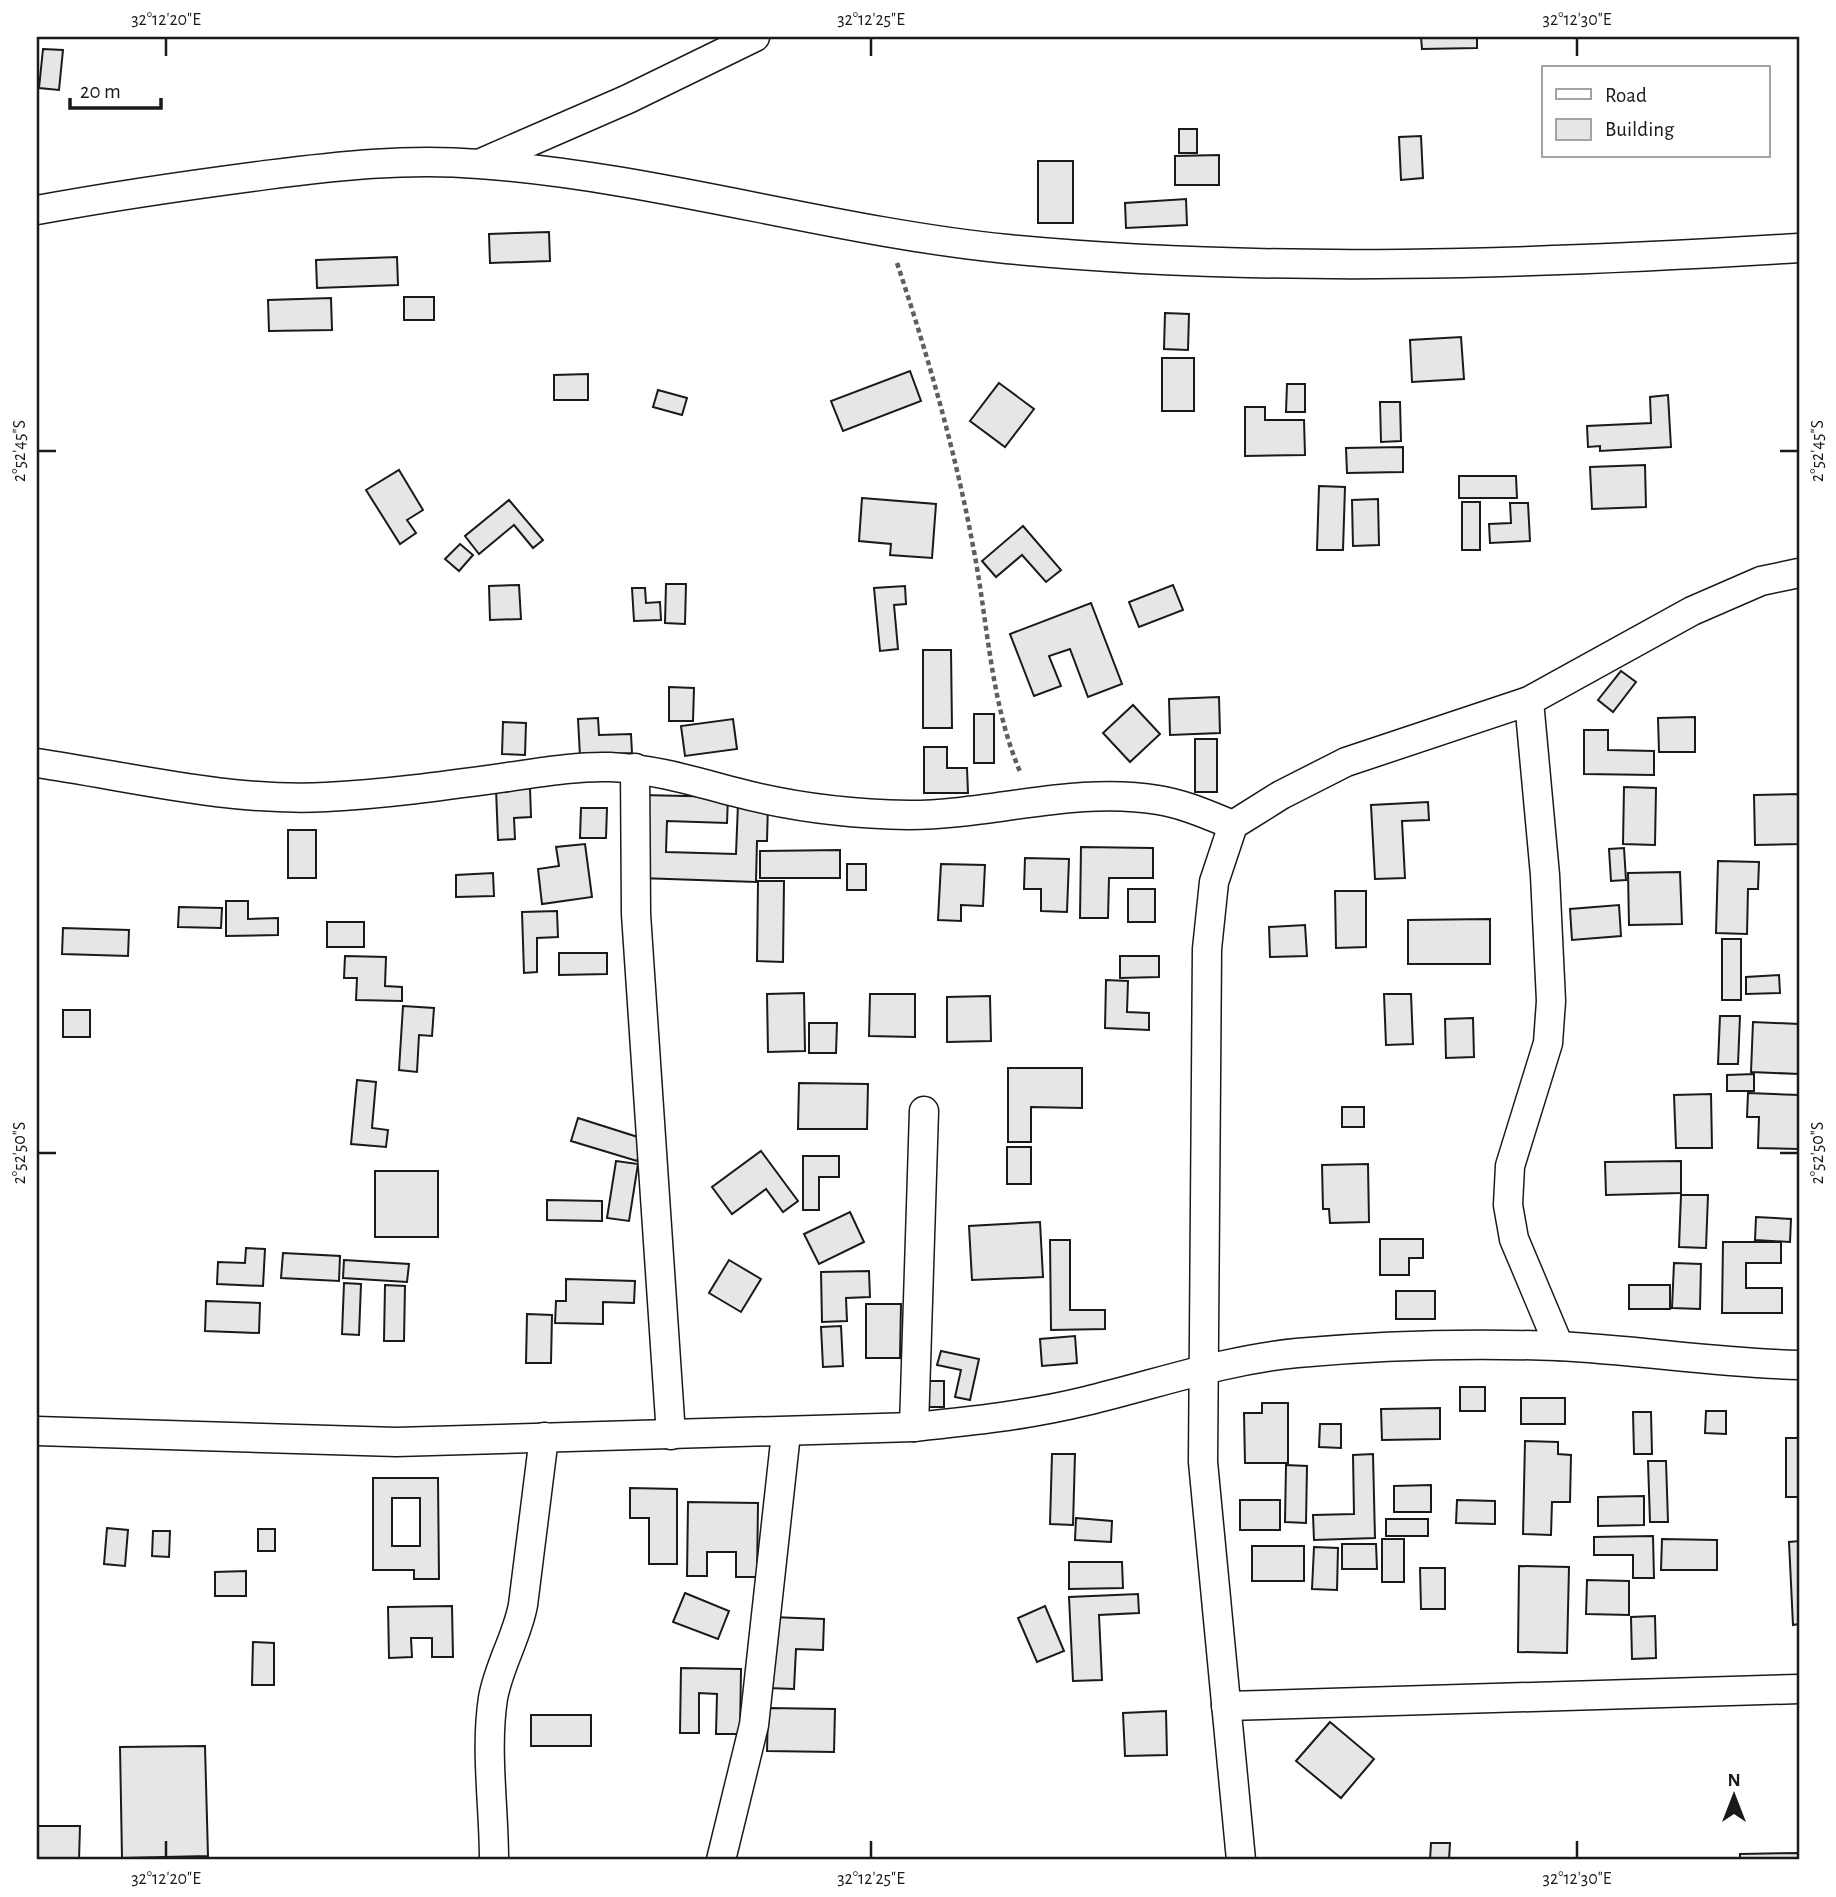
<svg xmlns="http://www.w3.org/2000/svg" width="1836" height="1897" font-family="'Alegreya Sans',sans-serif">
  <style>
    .building { fill: #e6e6e6; stroke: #1a1a1a; stroke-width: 2; fill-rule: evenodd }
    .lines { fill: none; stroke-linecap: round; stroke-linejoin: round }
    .street-casing { stroke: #1a1a1a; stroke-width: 31 }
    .path { stroke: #5f5f5f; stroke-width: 4.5; stroke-dasharray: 5 3.5; stroke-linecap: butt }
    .street { stroke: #fff; stroke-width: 28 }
    .ticks { fill: none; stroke: #1a1a1a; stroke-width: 2.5 }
    .neatline { fill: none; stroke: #1a1a1a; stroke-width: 2.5 }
    .ticks-label { font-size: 18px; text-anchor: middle; fill: #1a1a1a }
  </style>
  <rect width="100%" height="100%" fill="#fff"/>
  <g class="building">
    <polygon points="1421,37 1477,37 1477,48 1422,49"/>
    <polygon points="43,49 63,50 59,90 39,88"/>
    <rect x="1179" y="129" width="18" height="24"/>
    <polygon points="1421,136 1423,178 1401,180 1399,137"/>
    <polygon points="1219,155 1219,185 1175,185 1175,156"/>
    <rect x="1038" y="161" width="35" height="62"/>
    <polygon points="1186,199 1187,225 1126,228 1125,203"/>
    <polygon points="549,232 550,261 490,263 489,234"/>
    <polygon points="397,257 398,285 317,288 316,260"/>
    <rect x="404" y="297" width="30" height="23"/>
    <polygon points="331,298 332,330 269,331 268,300"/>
    <polygon points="1165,313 1189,314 1188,350 1164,349"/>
    <polygon points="1461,337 1464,379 1412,382 1410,340"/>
    <rect x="1162" y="358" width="32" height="53"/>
    <polygon points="910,371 921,401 843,431 831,401"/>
    <polygon points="588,374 588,400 554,400 554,375"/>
    <polygon points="999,383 1034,409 1005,447 970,421"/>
    <polygon points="1287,384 1305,384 1305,412 1286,412"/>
    <polygon points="658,390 687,398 682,415 653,407"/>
    <polygon points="1668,395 1671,447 1600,451 1600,446 1588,447 1587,426 1651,423 1650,397"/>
    <polygon points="1380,402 1400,402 1401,441 1381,442"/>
    <polygon points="1245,407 1265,407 1265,420 1304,420 1305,455 1245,456"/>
    <polygon points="1403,447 1403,472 1347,473 1346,448"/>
    <polygon points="1645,465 1646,507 1592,509 1590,467"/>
    <polygon points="399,470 423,510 407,520 416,533 400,544 366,490"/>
    <polygon points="1459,476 1516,476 1517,498 1459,498"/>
    <polygon points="1319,486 1345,487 1343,550 1317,550"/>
    <polygon points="862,498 936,504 932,558 890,555 891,544 859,541"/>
    <polygon points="1378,499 1379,545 1353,546 1352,500"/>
    <polygon points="509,500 543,540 533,548 514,525 479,554 465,536"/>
    <rect x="1462" y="502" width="18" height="48"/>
    <polygon points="1510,503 1528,503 1530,541 1490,543 1489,524 1511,523"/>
    <polygon points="1023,526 1061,570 1046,582 1022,555 996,577 982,561"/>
    <polygon points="460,544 473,555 459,571 445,559"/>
    <polygon points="666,584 686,584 685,624 665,623"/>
    <polygon points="519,585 521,619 490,620 489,586"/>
    <polygon points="1173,585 1183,610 1139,627 1129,602"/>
    <polygon points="905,586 906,604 894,605 898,649 880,651 874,588"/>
    <polygon points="632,588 645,588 646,603 660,602 661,620 634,621"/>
    <polygon points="1091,603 1122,684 1088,697 1070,649 1049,656 1061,686 1034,696 1010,634"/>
    <polygon points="923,650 951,650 952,728 923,728"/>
    <polygon points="1621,671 1636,682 1613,712 1598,700"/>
    <polygon points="669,687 694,688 693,721 669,721"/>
    <polygon points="1219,697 1220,733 1170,735 1169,699"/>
    <polygon points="1133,705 1160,734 1130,762 1103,733"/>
    <rect x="974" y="714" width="20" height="49"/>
    <polygon points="1695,717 1695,752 1659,752 1658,718"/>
    <polygon points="598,718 599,735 631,734 632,753 580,756 578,719"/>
    <polygon points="733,719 737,749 685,756 681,726"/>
    <polygon points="503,722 526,723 525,755 502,754"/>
    <polygon points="1584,730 1608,730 1608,750 1654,751 1654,775 1584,774"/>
    <rect x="1195" y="739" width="22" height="53"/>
    <polygon points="924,747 947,747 947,768 967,768 968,793 924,793"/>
    <polygon points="1624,787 1656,788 1655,845 1623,844"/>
    <polygon points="530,788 531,817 514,818 515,839 498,840 496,789"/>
    <polygon points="1799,794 1799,844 1755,845 1754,795"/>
    <polygon points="642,795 728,797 727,823 667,821 666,852 736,854 738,804 768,804 767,841 757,841 756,882 640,878"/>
    <polygon points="1428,802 1429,820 1402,821 1405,878 1375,879 1371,805"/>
    <polygon points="581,808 607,808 606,838 580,838"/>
    <rect x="288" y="830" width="28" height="48"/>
    <polygon points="585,844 592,897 542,904 538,869 559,866 556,847"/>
    <polygon points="1081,847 1153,848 1153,878 1109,878 1108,918 1080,918"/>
    <polygon points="1624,848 1626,880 1611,881 1609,849"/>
    <polygon points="840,850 840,878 760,878 760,851"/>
    <polygon points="1025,858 1069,859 1067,912 1041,911 1041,889 1024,889"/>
    <polygon points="1718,861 1759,862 1758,889 1748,889 1747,934 1716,933"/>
    <rect x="847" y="864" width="19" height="26"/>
    <polygon points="941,864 985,865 983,906 961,905 961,921 938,920"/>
    <polygon points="1680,872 1682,924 1629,925 1628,873"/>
    <polygon points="493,873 494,896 456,897 456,875"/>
    <polygon points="758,881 784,881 783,962 757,961"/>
    <rect x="1128" y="889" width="27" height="33"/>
    <polygon points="1335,891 1366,891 1366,947 1336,948"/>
    <polygon points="226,901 248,901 248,919 278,918 278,935 226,936"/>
    <polygon points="1619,905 1621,936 1572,940 1570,909"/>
    <polygon points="179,907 222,908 221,928 178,927"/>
    <polygon points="557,911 558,937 537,938 537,972 524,973 522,912"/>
    <polygon points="1490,919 1490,964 1408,964 1408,920"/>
    <rect x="327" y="922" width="37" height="25"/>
    <polygon points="1305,925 1307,956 1270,957 1269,927"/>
    <polygon points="63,928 129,930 128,956 62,954"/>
    <rect x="1722" y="939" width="19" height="61"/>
    <polygon points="559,953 607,953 607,974 559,975"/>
    <polygon points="345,956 386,957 385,986 402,987 402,1001 356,1000 357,978 344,978"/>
    <polygon points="1120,956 1159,956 1159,977 1120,978"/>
    <polygon points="1779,975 1780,993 1746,994 1746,977"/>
    <polygon points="1106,980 1128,981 1127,1012 1149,1013 1149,1030 1105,1028"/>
    <polygon points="804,993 805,1051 768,1052 767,994"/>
    <polygon points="870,994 915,994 915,1037 869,1036"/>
    <polygon points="1384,994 1411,994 1413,1044 1386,1045"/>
    <polygon points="990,996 991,1041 947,1042 947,997"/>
    <polygon points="403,1006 434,1008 432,1036 419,1035 417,1072 399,1070"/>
    <rect x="63" y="1010" width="27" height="27"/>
    <polygon points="1720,1016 1740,1016 1738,1064 1718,1064"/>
    <polygon points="1473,1018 1474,1057 1446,1058 1445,1019"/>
    <polygon points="1753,1022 1799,1024 1799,1074 1751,1072"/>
    <polygon points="809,1023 837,1023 836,1053 809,1053"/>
    <polygon points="1008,1068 1082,1068 1082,1108 1031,1107 1031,1142 1008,1142"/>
    <polygon points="1754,1074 1754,1091 1727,1091 1727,1075"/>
    <polygon points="357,1080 376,1082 372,1128 388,1130 386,1147 351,1144"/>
    <polygon points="799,1083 868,1084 867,1129 798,1129"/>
    <polygon points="1748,1093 1799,1095 1799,1149 1758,1148 1759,1117 1747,1117"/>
    <polygon points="1711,1094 1712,1148 1676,1148 1674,1095"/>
    <rect x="1342" y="1107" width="22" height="20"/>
    <polygon points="578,1118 644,1139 637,1161 571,1141"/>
    <rect x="1007" y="1147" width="24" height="37"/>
    <polygon points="761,1151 798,1201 783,1212 766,1189 732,1214 712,1187"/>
    <polygon points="803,1156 839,1156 839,1177 819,1177 819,1210 803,1210"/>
    <polygon points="616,1161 638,1164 629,1221 607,1218"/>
    <polygon points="1681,1161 1681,1193 1606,1195 1605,1162"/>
    <polygon points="1368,1164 1369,1222 1330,1223 1329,1209 1323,1209 1322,1165"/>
    <rect x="375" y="1171" width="63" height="66"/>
    <polygon points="1681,1195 1708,1195 1706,1248 1679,1247"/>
    <polygon points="547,1200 602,1201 602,1221 547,1220"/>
    <polygon points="850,1212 864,1242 819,1264 804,1234"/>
    <polygon points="1756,1217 1791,1219 1790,1242 1755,1240"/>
    <polygon points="1040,1222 1043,1277 972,1280 969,1226"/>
    <polygon points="1380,1239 1423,1239 1423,1258 1409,1258 1409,1275 1380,1275"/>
    <polygon points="1050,1240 1070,1240 1070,1310 1105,1310 1105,1329 1051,1330"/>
    <polygon points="1723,1242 1781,1242 1781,1263 1746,1263 1746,1288 1782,1288 1782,1313 1722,1313"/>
    <polygon points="246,1248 265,1249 263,1286 217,1284 218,1262 245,1263"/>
    <polygon points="283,1253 340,1256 339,1281 281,1278"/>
    <polygon points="344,1260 409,1264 407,1282 343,1278"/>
    <polygon points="729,1260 761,1279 741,1312 709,1293"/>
    <polygon points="1674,1263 1701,1264 1700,1309 1672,1308"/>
    <polygon points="869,1271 870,1297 846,1298 847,1321 822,1322 821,1272"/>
    <polygon points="566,1279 635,1281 634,1303 603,1302 603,1324 555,1323 556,1301 566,1301"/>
    <polygon points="344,1283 361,1284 359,1335 342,1334"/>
    <polygon points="385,1285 405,1286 404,1341 384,1341"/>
    <rect x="1629" y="1285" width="41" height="24"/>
    <rect x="1396" y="1291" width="39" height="28"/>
    <polygon points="206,1301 260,1303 259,1333 205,1331"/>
    <polygon points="866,1304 901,1304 900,1358 866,1358"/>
    <polygon points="527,1314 552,1315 551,1363 526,1363"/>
    <polygon points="841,1326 843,1366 823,1367 821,1327"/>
    <polygon points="1075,1336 1077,1363 1042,1366 1040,1339"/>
    <polygon points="941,1351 979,1359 970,1400 955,1397 961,1370 937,1365"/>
    <rect x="926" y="1381" width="18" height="26"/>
    <rect x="1460" y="1387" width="25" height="24"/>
    <rect x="1521" y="1398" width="44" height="26"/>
    <polygon points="1262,1403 1288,1403 1288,1463 1245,1463 1244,1413 1262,1413"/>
    <polygon points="1440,1408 1440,1439 1382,1440 1381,1409"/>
    <polygon points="1706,1411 1726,1411 1726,1434 1705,1433"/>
    <polygon points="1633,1412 1651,1412 1652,1454 1634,1454"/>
    <polygon points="1320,1424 1341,1424 1341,1448 1319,1447"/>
    <rect x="1786" y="1438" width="13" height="59"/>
    <polygon points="1525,1441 1558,1442 1558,1454 1571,1455 1570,1502 1552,1502 1551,1535 1523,1534"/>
    <polygon points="1052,1454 1075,1454 1073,1525 1050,1524"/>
    <polygon points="1373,1454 1375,1538 1314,1540 1313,1515 1354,1514 1353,1455"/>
    <polygon points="1648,1461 1666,1461 1668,1522 1650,1522"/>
    <polygon points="1286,1465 1307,1466 1306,1523 1285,1522"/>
    <path d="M373 1478H438L439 1579H414V1570H373ZM392 1498H420V1546H392Z"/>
    <polygon points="1431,1485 1431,1512 1394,1512 1394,1486"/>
    <polygon points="630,1488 677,1489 677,1564 649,1564 649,1518 630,1518"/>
    <polygon points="1644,1496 1644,1525 1598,1526 1598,1497"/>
    <rect x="1240" y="1500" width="40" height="30"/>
    <polygon points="1457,1500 1495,1501 1495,1524 1456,1523"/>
    <polygon points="688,1502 758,1503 757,1577 736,1577 736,1552 707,1552 707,1576 687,1576"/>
    <polygon points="1076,1518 1112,1521 1111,1542 1075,1540"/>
    <rect x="1386" y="1519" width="42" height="17"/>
    <polygon points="107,1528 128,1530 125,1566 104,1564"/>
    <rect x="258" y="1529" width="17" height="22"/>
    <polygon points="153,1531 170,1531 169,1557 152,1556"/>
    <polygon points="1653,1536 1654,1578 1633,1578 1633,1555 1594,1555 1594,1537"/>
    <rect x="1382" y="1539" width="22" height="43"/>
    <polygon points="1662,1539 1717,1540 1717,1570 1661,1570"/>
    <polygon points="1799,1541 1799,1624 1793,1625 1789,1542"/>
    <polygon points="1342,1544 1376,1544 1377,1569 1342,1569"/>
    <rect x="1252" y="1546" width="52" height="35"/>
    <polygon points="1314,1547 1338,1548 1337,1590 1312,1589"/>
    <polygon points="1069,1562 1122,1562 1123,1588 1069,1589"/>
    <polygon points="1519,1566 1569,1567 1567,1653 1518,1652"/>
    <polygon points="1420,1568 1445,1568 1445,1609 1421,1609"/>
    <polygon points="246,1571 246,1596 215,1596 215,1572"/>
    <polygon points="1587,1580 1629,1581 1629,1615 1586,1614"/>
    <polygon points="685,1593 729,1611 718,1639 673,1622"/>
    <polygon points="1138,1594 1139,1613 1099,1615 1102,1680 1073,1681 1069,1597"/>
    <polygon points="452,1606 453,1657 432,1657 432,1638 411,1638 412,1657 389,1658 388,1607"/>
    <polygon points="1045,1606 1064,1651 1037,1662 1018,1618"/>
    <polygon points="1655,1616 1656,1658 1632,1659 1631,1617"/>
    <polygon points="771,1617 824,1619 823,1650 796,1649 794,1689 768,1688"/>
    <polygon points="253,1642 274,1643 274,1685 252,1685"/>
    <polygon points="681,1668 741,1669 740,1734 716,1734 717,1694 699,1693 699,1733 680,1733"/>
    <polygon points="768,1708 835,1709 834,1752 767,1751"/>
    <polygon points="1166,1711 1167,1755 1125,1756 1123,1713"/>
    <rect x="531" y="1715" width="60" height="31"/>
    <polygon points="1330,1722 1374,1759 1341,1798 1296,1761"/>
    <polygon points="205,1746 208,1856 122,1858 120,1747"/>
    <polygon points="37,1826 80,1826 79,1860 37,1860"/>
    <polygon points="1431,1843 1450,1843 1449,1860 1430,1860"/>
    <polygon points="1799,1853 1799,1860 1740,1860 1740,1854"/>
  </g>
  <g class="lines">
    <defs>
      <g id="street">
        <polyline points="481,163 628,99 755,37"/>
        <path d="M37 210C113 196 189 185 266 175 337 166 407 158 479 164 657 177 829 231 1007 249 1269 274 1536 264 1799 248"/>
        <polyline points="1529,701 1545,875 1551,1001 1548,1043 1510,1166 1508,1205 1514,1239 1559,1346"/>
        <path d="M37 763C132 777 229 802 326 797 385 794 443 786 501 778 537 773 574 766 610 767 654 769 693 781 735 792 791 807 852 814 909 815 991 815 1076 786 1158 800 1184 804 1208 815 1233 825"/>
        <polyline points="635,768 636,914 671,1435"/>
        <polyline points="914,1427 924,1111"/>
        <path d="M37 1431 396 1442 914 1427C972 1421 1029 1415 1086 1401 1157 1384 1224 1360 1297 1353 1383 1345 1470 1343 1557 1346 1638 1350 1718 1363 1799 1365"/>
        <polyline points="1226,1706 1799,1689"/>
        <path d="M494 1860C494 1807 485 1750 493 1698 499 1665 517 1637 523 1605L544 1437"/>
        <polyline points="721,1860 754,1725 786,1433"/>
        <polyline points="1241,1860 1203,1462 1207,949 1214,882 1233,825 1281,795 1346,762 1529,701 1692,611 1761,581 1799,573"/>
      </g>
    </defs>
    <use href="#street" class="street-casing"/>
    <path class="path" d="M897 263C928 356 955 450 973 546 988 621 990 703 1021 774"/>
    <use href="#street" class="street"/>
  </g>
  <path class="ticks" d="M166 38V56M871 38V56M1577 38V56M38 451H56M1780 451H1798M38 1153H56M1780 1153H1798M166 1841V1858M871 1841V1858M1577 1841V1858"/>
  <rect width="1836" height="1897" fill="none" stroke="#ffffff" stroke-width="77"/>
  <rect x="1542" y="66" width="228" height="91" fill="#ffffff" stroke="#a3a3a3" stroke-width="2"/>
  <rect x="1556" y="89" width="35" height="10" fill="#ffffff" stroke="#a3a3a3" stroke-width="2"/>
  <text x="1605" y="102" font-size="21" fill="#1a1a1a">Road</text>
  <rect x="1556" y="119" width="35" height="21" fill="#e6e6e6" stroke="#a3a3a3" stroke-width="2"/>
  <text x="1605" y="136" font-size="21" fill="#1a1a1a">Building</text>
  <g transform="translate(1734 1796)" stroke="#ffffff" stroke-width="5" paint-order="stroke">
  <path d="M0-5L12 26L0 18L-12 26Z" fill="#1a1a1a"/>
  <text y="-10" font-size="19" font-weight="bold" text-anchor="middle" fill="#1a1a1a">N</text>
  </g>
  <path d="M70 98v10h91v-10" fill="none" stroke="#1a1a1a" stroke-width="3.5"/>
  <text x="80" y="98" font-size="21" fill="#1a1a1a" stroke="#ffffff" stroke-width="5" paint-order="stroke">20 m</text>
  <rect x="38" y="38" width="1760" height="1820" class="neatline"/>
  <g class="ticks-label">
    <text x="166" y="25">32°12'20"E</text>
    <text x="871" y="25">32°12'25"E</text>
    <text x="1577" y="25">32°12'30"E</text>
    <text transform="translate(19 451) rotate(-90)" y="6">2°52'45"S</text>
    <text transform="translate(1817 451) rotate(-90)" y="6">2°52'45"S</text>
    <text transform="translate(19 1153) rotate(-90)" y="6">2°52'50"S</text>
    <text transform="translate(1817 1153) rotate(-90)" y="6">2°52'50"S</text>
    <text x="166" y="1884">32°12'20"E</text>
    <text x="871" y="1884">32°12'25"E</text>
    <text x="1577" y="1884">32°12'30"E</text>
  </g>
</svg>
